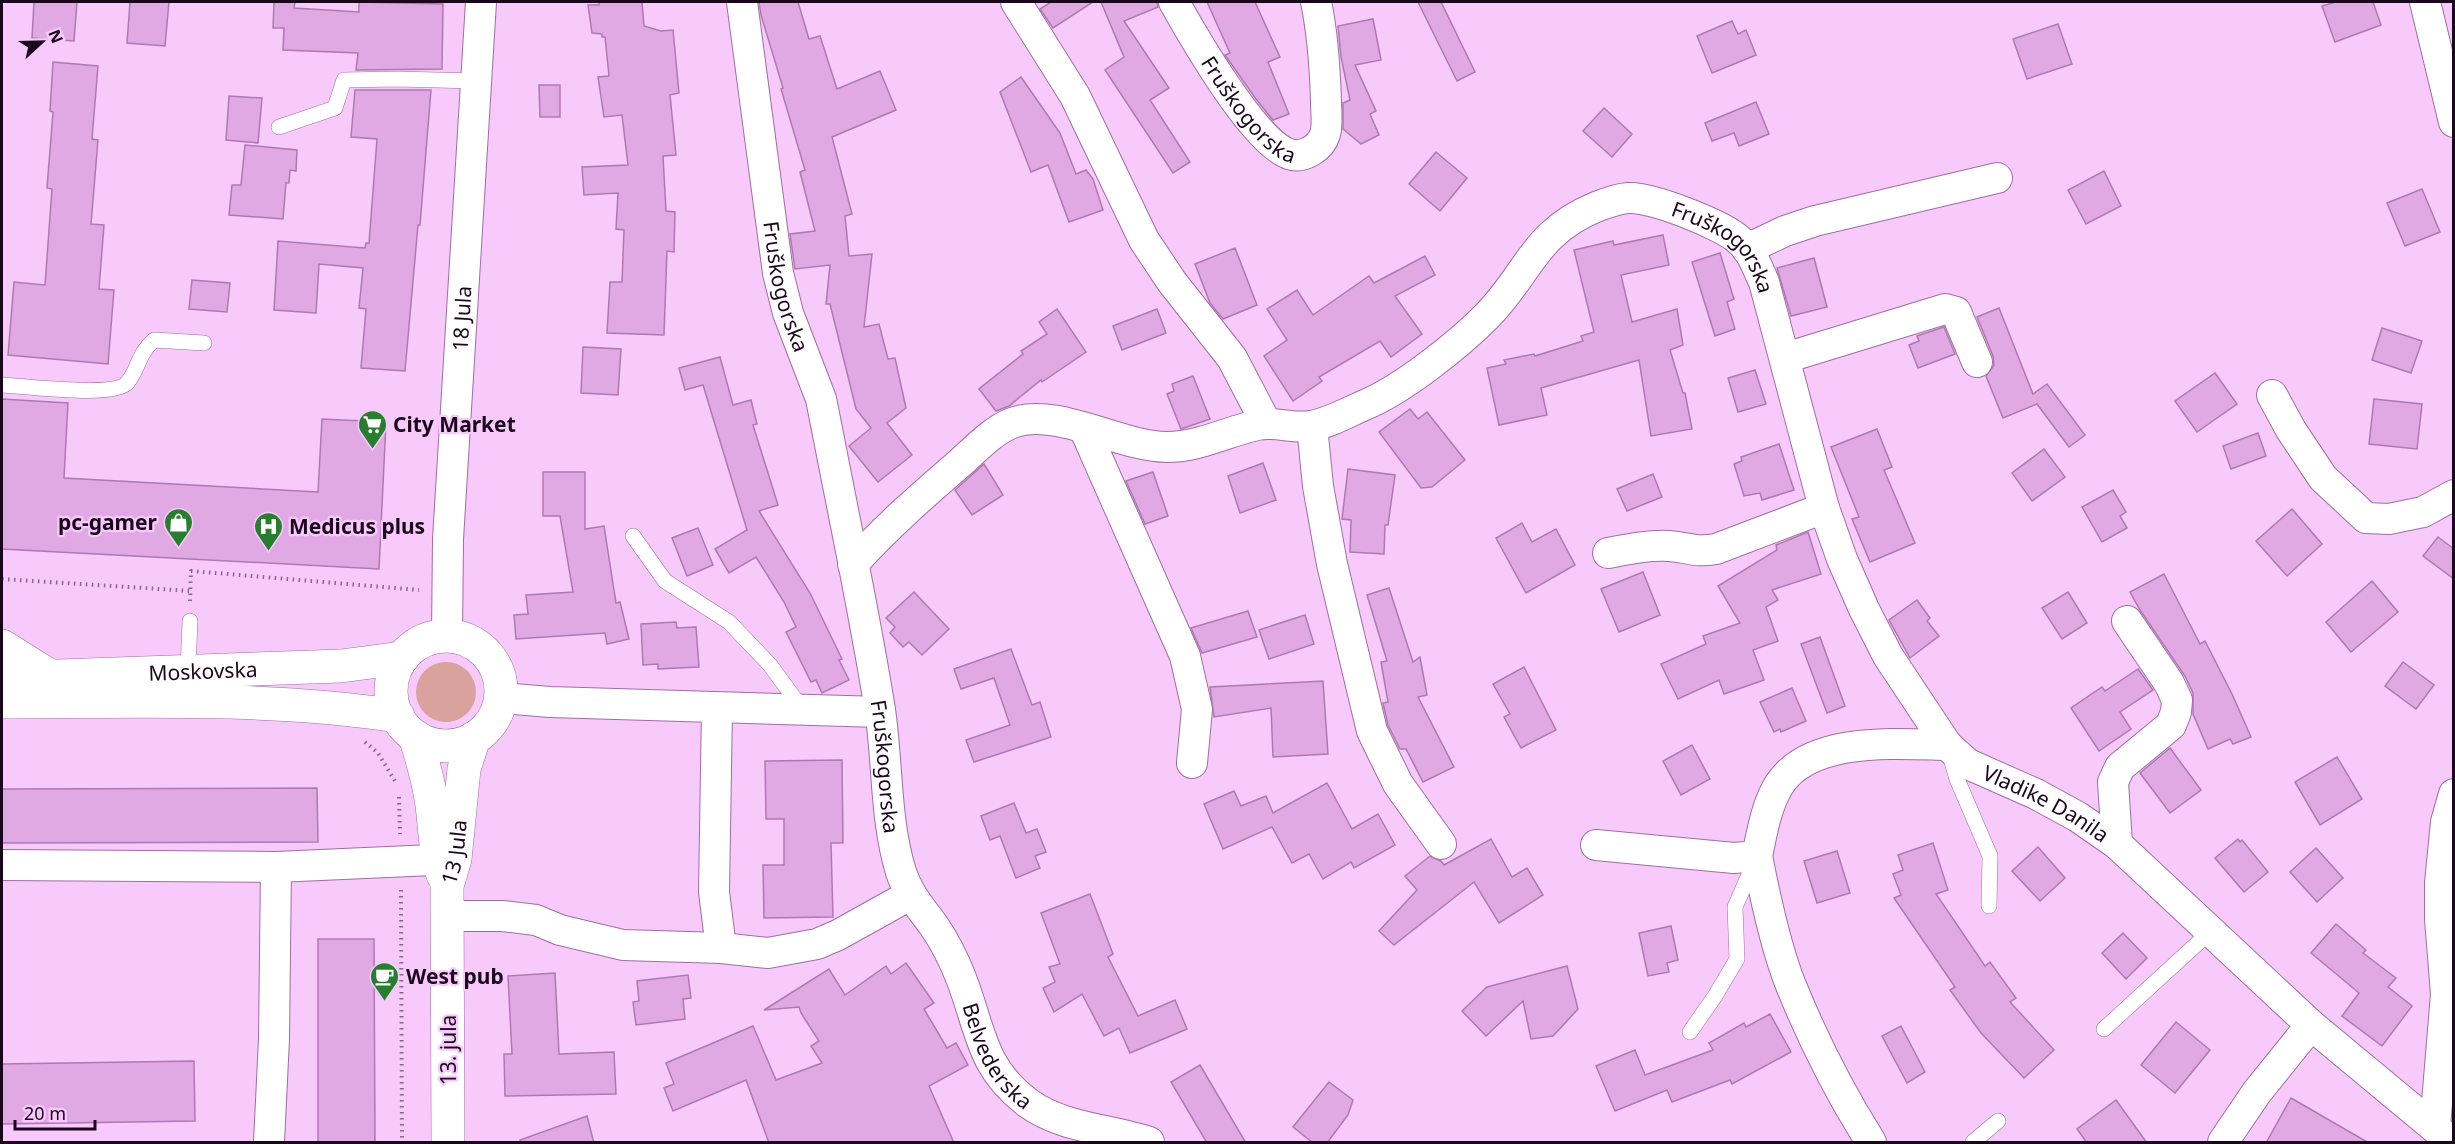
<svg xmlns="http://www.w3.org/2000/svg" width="2455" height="1144" font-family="'Noto Sans',sans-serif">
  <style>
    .green { fill: #d9a29d }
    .building { fill: #e1a9e4; stroke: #ae79b2; stroke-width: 1.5 }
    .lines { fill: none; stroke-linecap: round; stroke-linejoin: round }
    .lane-casing { stroke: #a06ca4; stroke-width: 16 }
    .street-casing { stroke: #a06ca4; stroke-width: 32 }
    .secondary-casing { stroke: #a06ca4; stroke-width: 34 }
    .path { stroke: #876789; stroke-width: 4; stroke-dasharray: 1.5 4.5; stroke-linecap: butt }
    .lane { stroke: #fff; stroke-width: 15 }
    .street { stroke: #fff; stroke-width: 30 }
    .secondary { stroke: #fff; stroke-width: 33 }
    .labels { text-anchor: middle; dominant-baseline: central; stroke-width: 4.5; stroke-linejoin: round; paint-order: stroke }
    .street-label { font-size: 21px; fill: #1a071c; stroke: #f8cafb }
    .poi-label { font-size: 21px; font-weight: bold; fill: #1a071c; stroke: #f8cafb; text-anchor: start }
  </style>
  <rect width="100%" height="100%" fill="#f8cafb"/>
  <circle class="green" cx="446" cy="692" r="30"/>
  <g class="building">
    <polygon points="34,2 77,2 74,41 32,38"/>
    <polygon points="130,2 169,2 165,46 127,43"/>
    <polygon points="274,2 295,2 294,8 359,12 359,2 443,4 442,69 356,70 358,53 283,50 284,28 273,28"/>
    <polygon points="599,2 642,2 644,26 661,31 673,30 679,93 670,95 676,155 663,156 666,211 675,212 674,252 667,251 664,335 607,333 610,282 622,282 624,230 616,229 618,193 584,195 582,167 628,165 622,115 604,117 598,77 609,76 605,37 602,37 602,34 592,33 588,5 599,5"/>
    <polygon points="759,2 798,2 809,39 820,36 837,89 880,71 896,110 832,137 852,214 845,216 849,256 872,254 864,327 879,324 888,359 895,358 906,408 887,423 912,455 878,482 849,446 871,428 856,409 830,304 826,304 830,265 795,269 790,234 815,231 800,172 805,170 781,89 783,88 761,15"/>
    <polygon points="1051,2 1093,2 1053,28 1040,9"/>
    <polygon points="1101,2 1157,2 1158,7 1124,21 1169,88 1150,100 1190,162 1173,173 1105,70 1124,57"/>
    <polygon points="1207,2 1255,2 1280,57 1268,62 1289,114 1273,120 1256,99 1225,55 1230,53"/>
    <polygon points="1418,2 1441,2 1475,72 1457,81"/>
    <polygon points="2336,2 2373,2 2381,25 2335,42 2322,6"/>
    <polygon points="1373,19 1381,60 1355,65 1376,111 1370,114 1379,135 1361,144 1343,129 1343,103 1350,100 1341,57 1338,26"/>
    <polygon points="1732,21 1738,34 1746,30 1756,55 1712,73 1697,36"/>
    <polygon points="2058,24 2072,64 2027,79 2013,39"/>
    <polygon points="53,62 98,66 92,139 98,140 91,224 104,225 99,289 114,290 108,364 8,355 14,282 45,285 52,189 47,188 53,112 50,111"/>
    <polygon points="1021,77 1060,133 1076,174 1086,170 1093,179 1103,210 1069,222 1048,165 1031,172 1000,92"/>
    <polygon points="539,85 560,85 560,117 540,117"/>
    <polygon points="355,90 431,90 420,225 418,225 405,371 361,368 366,309 359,308 363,268 319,264 316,313 274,310 278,241 365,248 366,243 369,243 377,139 351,137"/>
    <polygon points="229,96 262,98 258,143 226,140"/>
    <polygon points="1756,102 1769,134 1739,146 1734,133 1712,141 1705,123"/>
    <polygon points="1604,108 1632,134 1612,157 1583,131"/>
    <polygon points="245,145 297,150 296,171 290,170 289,183 286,183 283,219 229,215 232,185 241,185"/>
    <polygon points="1436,152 1467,178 1440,211 1409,184"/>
    <polygon points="2104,171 2121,206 2086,224 2068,190"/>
    <polygon points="2422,189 2440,232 2405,246 2387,203"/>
    <polygon points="1663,235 1669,265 1621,275 1632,322 1677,309 1683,345 1670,350 1683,393 1685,393 1692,429 1651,436 1639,360 1541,388 1547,415 1499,425 1487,368 1506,364 1504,360 1534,354 1535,356 1583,341 1581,336 1594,332 1574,250 1613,241 1614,245"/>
    <polygon points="1235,248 1257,305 1223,319 1210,303 1195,264"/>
    <polygon points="1720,253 1734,299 1727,302 1735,329 1715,336 1692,262"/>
    <polygon points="1425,256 1435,275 1395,296 1422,334 1391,357 1380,341 1319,377 1322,381 1293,401 1264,356 1287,340 1267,309 1297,290 1313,315 1369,276 1374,283"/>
    <polygon points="1814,258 1827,307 1791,316 1777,268"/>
    <polygon points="192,280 230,283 227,312 189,309"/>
    <polygon points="1999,308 2033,394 2047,384 2085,435 2069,447 2037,404 2003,418 1986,376 1994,365 1993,356 1977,317"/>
    <polygon points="1057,309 1086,352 1042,382 1041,380 1009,406 996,411 979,389 1023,354 1021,351 1047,334 1039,322"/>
    <polygon points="1157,309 1166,333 1122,350 1113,326"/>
    <polygon points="1944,327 1955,354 1918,368 1909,345 1919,341 1917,336"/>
    <polygon points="2382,328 2422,341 2411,373 2372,360"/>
    <polygon points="583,347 621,349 618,395 581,393"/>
    <polygon points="720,357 733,405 751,400 757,424 753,425 778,505 759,511 810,593 842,659 839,660 849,680 822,693 816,680 811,682 786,632 796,627 784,602 756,557 729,573 715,549 747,530 703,385 685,390 679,368"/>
    <polygon points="1755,370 1766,404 1738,412 1728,378"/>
    <polygon points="2215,373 2237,404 2197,432 2175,401"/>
    <polygon points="1193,376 1210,419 1181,429 1167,394 1174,391 1172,384"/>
    <polygon points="2,399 68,403 64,478 318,492 322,419 386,422 379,569 2,549"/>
    <polygon points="2374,399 2422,404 2417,449 2369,444"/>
    <polygon points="1410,409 1418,419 1427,412 1465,460 1432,487 1421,488 1379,432"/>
    <polygon points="1877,429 1892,467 1884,470 1915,543 1870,562 1852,519 1859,517 1831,447"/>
    <polygon points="2258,433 2266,456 2231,469 2223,446"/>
    <polygon points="1779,444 1794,490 1762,500 1760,493 1744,496 1734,464 1742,461 1741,457"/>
    <polygon points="2044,449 2065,477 2032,501 2012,473"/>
    <polygon points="1263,463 1276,500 1240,513 1228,476"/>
    <polygon points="984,464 1003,495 972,515 955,490"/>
    <polygon points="1348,469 1395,475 1388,525 1385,525 1384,554 1350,552 1351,520 1342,519"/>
    <polygon points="543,472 585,472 585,529 604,526 616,603 620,602 629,639 607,644 605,633 516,639 514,615 528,614 526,595 573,592 560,516 543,516"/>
    <polygon points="1153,472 1168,516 1145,524 1126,481"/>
    <polygon points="1653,474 1662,497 1627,511 1617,489"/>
    <polygon points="2113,490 2126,512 2120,516 2127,528 2102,542 2082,507"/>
    <polygon points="2292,509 2322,544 2287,576 2256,541"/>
    <polygon points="1522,523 1532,542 1556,529 1575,565 1526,593 1496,538"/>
    <polygon points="698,528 713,565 687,576 672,538"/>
    <polygon points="1808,532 1821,574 1772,590 1778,600 1766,607 1778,641 1753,650 1764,680 1724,694 1719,680 1678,699 1661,664 1706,644 1703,636 1740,623 1718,586 1777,550 1776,545"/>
    <polygon points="2438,537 2454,549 2454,579 2423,556"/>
    <polygon points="1643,572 1660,615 1619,632 1601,589"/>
    <polygon points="2164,574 2200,644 2205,641 2232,694 2251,737 2233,744 2230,739 2208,749 2193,714 2193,693 2185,676 2140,610 2130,592"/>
    <polygon points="2372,581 2398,612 2351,652 2326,622"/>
    <polygon points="1389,588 1413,662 1420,657 1427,695 1418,697 1454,767 1423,782 1406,749 1400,749 1388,725 1383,703 1388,702 1381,662 1387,661 1367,595"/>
    <polygon points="914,592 949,629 922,655 909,642 903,647 890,633 895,627 886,618"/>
    <polygon points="2068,592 2087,623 2062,639 2042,608"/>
    <polygon points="1917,600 1930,618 1927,621 1939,636 1910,658 1889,620"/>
    <polygon points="1248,611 1257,637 1202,653 1191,628"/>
    <polygon points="1305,615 1314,644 1269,659 1259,630"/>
    <polygon points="676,622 677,628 696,627 699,667 658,669 658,664 643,665 641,624"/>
    <polygon points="1820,637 1845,706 1827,713 1801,644"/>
    <polygon points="1011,649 1032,705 1040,702 1051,737 974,762 966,740 1010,725 994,678 961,689 954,669"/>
    <polygon points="2403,662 2434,685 2416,709 2385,686"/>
    <polygon points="1524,667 1556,730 1521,748 1504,717 1510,714 1493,684"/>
    <polygon points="2138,669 2153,690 2120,712 2131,729 2099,751 2071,708 2102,687 2105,691"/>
    <polygon points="1323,681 1328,754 1273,757 1271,708 1214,717 1210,687"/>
    <polygon points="1792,688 1806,721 1781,732 1780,729 1774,732 1760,702"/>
    <polygon points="1692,745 1710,779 1681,795 1663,761"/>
    <polygon points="2170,748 2201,790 2170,813 2140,773"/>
    <polygon points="2337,757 2362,799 2320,825 2295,782"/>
    <polygon points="842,760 843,843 831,843 833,917 764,918 763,865 784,865 784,819 766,819 765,761"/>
    <polygon points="1327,783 1352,829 1378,814 1395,845 1354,868 1351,862 1323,879 1309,854 1292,863 1272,827 1223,849 1204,804 1234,791 1241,806 1266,796 1273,813"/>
    <polygon points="317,788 318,842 2,843 2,789"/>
    <polygon points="1014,803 1026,833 1037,829 1046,852 1035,856 1040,868 1016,878 1000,836 990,840 981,816"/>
    <polygon points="1491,839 1512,877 1527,868 1543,895 1499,923 1474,882 1394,945 1379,931 1417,890 1405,876 1430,856 1441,861 1444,865"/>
    <polygon points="2238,839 2240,842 2242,840 2268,872 2244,892 2215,858"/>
    <polygon points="1933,843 1948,890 1936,894 1985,966 1990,962 2016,998 2010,1002 2054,1050 2024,1078 1981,1033 1950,990 1955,987 1894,898 1901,895 1893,874 1903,870 1898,855"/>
    <polygon points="2038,847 2065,878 2040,901 2012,871"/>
    <polygon points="2316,848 2343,878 2317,902 2290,872"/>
    <polygon points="1837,851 1850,893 1817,903 1804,861"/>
    <polygon points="1090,894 1113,954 1108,957 1138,1016 1175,1000 1187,1029 1130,1053 1119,1028 1104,1036 1082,994 1054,1012 1043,988 1055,982 1049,967 1060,964 1041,913"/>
    <polygon points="2336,924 2366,950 2363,953 2396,978 2388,987 2412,1006 2382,1046 2342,1016 2359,993 2311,953"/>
    <polygon points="1671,926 1678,960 1667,963 1669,972 1648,976 1639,933"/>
    <polygon points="2123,933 2147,958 2126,979 2102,953"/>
    <polygon points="318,939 374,939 375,1143 318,1143"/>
    <polygon points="906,963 934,1003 924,1009 947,1048 956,1043 968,1065 929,1086 954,1143 769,1143 746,1080 673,1111 664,1088 674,1084 666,1063 753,1026 776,1080 822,1063 811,1046 819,1041 801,1013 799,1007 764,1010 829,969 845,995 886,966 891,974"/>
    <polygon points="1567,966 1578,1009 1553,1036 1531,1039 1523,1001 1486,1036 1462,1011 1487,987"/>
    <polygon points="555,973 559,1054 614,1052 616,1094 505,1096 504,1054 512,1054 508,976"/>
    <polygon points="688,975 691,998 683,999 685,1019 636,1025 633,1002 639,1001 637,981"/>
    <polygon points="1770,1014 1791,1052 1732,1084 1730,1080 1672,1102 1667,1090 1615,1111 1596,1066 1635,1050 1645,1075 1713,1050 1709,1043 1744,1023 1746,1027"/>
    <polygon points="2176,1022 2210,1050 2175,1093 2141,1065"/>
    <polygon points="1901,1026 1925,1072 1907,1083 1882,1036"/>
    <polygon points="194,1061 195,1121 2,1124 2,1064"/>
    <polygon points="1200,1065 1246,1143 1207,1143 1171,1082"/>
    <polygon points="1329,1082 1353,1100 1348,1115 1327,1143 1313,1143 1293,1127"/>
    <polygon points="2291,1098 2369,1143 2266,1143"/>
    <polygon points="2116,1100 2147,1143 2087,1143 2077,1129"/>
    <polygon points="587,1116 594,1143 520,1143 520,1140"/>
  </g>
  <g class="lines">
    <defs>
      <g id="lane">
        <polyline points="279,127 335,108 344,80 397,79 476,81"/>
        <path d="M2 385C24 386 113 398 127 383 139 369 137 355 154 340L204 343"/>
        <polyline points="633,536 665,581 729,622 770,665 803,710"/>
        <polyline points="188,670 190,621"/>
        <polyline points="1950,755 1957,779 1990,856 1989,906"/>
        <polyline points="2104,1029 2211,931"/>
        <polyline points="1690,1032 1715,996 1737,959 1735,907 1755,861"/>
        <polyline points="1973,1142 1998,1121"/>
      </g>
      <g id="street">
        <path id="s1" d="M742 2 778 273 788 313 821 399 827 429C845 522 865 616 880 710 888 764 885 820 901 872 908 894 921 908 934 926 945 942 954 960 961 978 981 1029 980 1067 1028 1103 1062 1128 1110 1129 1149 1142"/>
        <polyline points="1016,2 1075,96 1144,240 1172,282 1232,358 1266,423"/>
        <path id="s2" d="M1174 2C1193 36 1254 142 1289 154 1303 159 1321 148 1325 134 1328 125 1326 112 1326 102 1325 68 1323 35 1316 2"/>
        <polyline points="2425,2 2454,122"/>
        <polyline points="1747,249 1785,231 1815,221 1997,178"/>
        <polyline points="1785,358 1945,309 1956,312 1977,362"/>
        <polyline points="2272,395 2291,430 2323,478 2366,518 2389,519 2423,512 2454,495"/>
        <polyline points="1312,426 1318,486 1332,564 1372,731 1398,784 1441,844"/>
        <polyline points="1084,428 1185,656 1197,709 1192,763"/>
        <path d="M1608 553C1629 549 1648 545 1669 546 1689 547 1693 553 1716 549L1824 508"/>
        <path id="s3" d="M853 564C886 527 923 495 960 463 976 449 992 431 1012 423 1055 406 1121 447 1167 447 1199 447 1226 432 1257 425 1275 421 1293 429 1311 426 1330 423 1350 411 1367 404 1404 388 1458 345 1486 317 1529 274 1533 233 1596 207 1606 203 1617 199 1628 198 1650 196 1723 225 1739 240 1752 251 1757 267 1764 282L1824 508 1842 559 1864 609 1888 656 1947 745 1968 764 2036 794 2078 817 2117 844 2311 1025 2452 1142"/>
        <path id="s4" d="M447 636 448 539 481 2"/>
        <polyline points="501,698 550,702 880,712"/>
        <polyline points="717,708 714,892 721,948"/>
        <polyline points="2117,844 2113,782 2120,767 2171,725 2176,712 2177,700 2169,683 2127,621"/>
        <path d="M1596 845 1734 858 1757 856C1762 833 1766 806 1779 785 1810 736 1898 744 1947 745"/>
        <path d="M1757 856C1765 897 1776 950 1792 988 1814 1042 1840 1093 1871 1142"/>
        <polyline points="2,865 276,867 455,859"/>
        <polyline points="447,916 502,916 536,920 560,930 623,945 721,948 768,953 817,944 838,935 910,895"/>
        <polyline points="2435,1127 2446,994 2440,919 2440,883 2446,822 2454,794"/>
        <polyline points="269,1142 274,1039 276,867"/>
        <polyline points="2223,1142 2257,1092 2311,1025"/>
      </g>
      <g id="secondary">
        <circle cx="446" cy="691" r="55"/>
        <polyline points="2,646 50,676"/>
        <path id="s5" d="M2 678 341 666 402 658"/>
        <path d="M2 702C133 702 267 696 398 716"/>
        <path d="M415 736C422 759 429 781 432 805 435 829 435 852 443 875"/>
        <path id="s6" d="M448 1142 447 886 455 859 464 769 474 738"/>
      </g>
    </defs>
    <use href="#lane" class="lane-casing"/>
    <use href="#street" class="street-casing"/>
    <use href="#secondary" class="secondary-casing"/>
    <g class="path">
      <polyline points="2,579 191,591"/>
      <polyline points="190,601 191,571 419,590"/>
      <polyline points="365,742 378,753 395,781"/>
      <polyline points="399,797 400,834"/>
      <polyline points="401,890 402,1142"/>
    </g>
    <use href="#lane" class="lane"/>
    <use href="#street" class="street"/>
    <use href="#secondary" class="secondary"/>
  </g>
  <defs>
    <symbol id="supermarket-pin" viewBox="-11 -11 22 30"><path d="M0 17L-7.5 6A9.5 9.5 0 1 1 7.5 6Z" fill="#277f2e" stroke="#f8cafb"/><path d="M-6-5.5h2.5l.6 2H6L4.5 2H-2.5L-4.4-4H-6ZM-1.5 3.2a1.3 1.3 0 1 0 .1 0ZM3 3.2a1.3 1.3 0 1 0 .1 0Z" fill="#fff"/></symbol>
    <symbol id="shop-pin" viewBox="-11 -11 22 30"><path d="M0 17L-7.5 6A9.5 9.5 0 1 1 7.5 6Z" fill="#277f2e" stroke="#f8cafb"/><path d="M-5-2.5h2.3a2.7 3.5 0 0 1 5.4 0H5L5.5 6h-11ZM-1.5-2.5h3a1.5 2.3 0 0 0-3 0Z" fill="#fff"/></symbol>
    <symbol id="hospital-pin" viewBox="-11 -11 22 30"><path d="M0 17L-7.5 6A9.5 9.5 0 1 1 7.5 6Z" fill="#277f2e" stroke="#f8cafb"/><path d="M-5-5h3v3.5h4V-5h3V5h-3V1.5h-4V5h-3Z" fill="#fff"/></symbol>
    <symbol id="cafe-pin" viewBox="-11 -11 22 30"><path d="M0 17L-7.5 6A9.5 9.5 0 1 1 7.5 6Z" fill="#277f2e" stroke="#f8cafb"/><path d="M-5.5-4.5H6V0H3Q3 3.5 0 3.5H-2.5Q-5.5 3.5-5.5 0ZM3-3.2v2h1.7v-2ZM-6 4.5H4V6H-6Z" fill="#fff"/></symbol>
  </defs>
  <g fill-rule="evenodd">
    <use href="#supermarket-pin" x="356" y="408" width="33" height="45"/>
    <use href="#shop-pin" x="162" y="506" width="33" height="45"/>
    <use href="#hospital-pin" x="252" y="510" width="33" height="45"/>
    <use href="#cafe-pin" x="368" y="960" width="33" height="45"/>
  </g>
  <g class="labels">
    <g class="street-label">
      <text stroke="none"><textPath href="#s2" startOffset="132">Fruškogorska</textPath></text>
      <text stroke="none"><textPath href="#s3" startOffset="1032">Fruškogorska</textPath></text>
      <text stroke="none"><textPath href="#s1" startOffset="288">Fruškogorska</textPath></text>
      <text stroke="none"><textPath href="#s4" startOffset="318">18 Jula</textPath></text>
      <text stroke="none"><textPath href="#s5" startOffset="201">Moskovska</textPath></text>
      <text stroke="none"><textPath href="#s1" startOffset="780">Fruškogorska</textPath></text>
      <text stroke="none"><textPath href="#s3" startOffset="1706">Vladike Danila</textPath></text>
      <text stroke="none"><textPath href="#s6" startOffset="291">13 Jula</textPath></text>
      <text transform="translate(448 1050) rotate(-90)">13. jula</text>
      <text stroke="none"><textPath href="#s1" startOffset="1096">Belvederska</textPath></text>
    </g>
    <g class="poi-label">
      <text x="393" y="424">City Market</text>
      <text x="157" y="522" text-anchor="end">pc-gamer</text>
      <text x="289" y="526">Medicus plus</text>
      <text x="406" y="976">West pub</text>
    </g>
  </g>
  <rect width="2455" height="1144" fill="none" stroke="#1a071c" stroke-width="6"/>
  <g transform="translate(42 42) rotate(68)" stroke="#f8cafb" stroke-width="4.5" paint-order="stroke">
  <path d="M0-4.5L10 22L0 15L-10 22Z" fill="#1a071c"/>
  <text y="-9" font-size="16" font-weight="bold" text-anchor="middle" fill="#1a071c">N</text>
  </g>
  <path d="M15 1120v9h80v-9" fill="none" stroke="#1a071c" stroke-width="3"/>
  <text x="24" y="1120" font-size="18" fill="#1a071c" stroke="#f8cafb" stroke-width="4.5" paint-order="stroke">20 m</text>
</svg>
